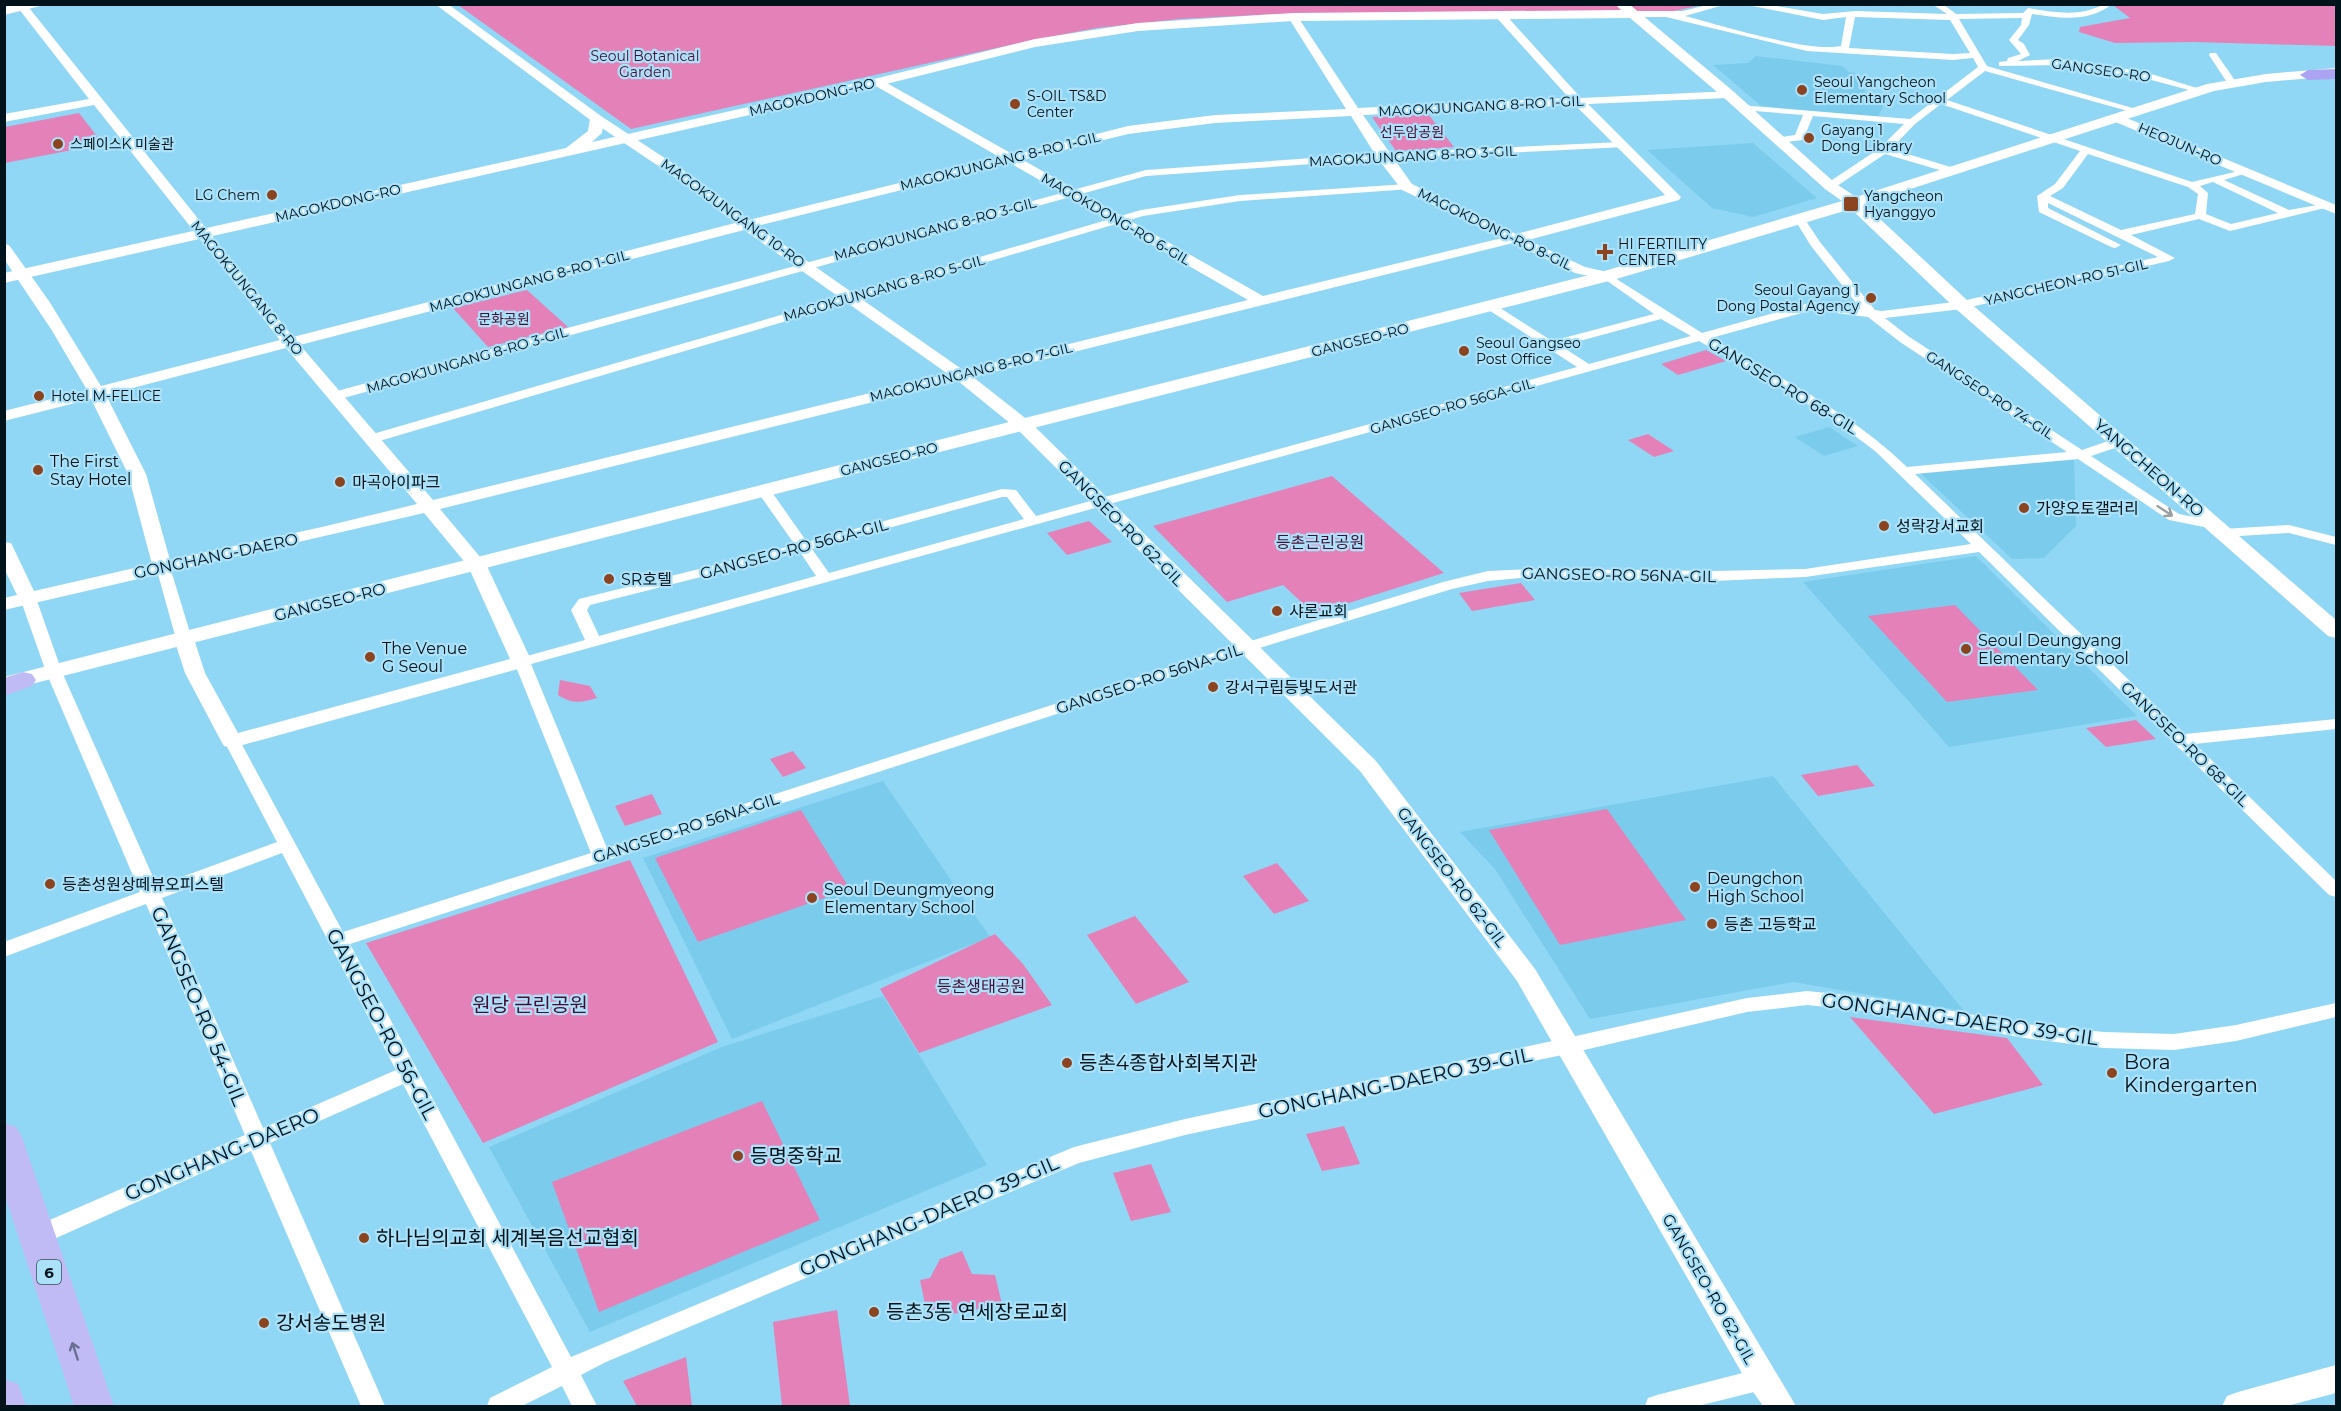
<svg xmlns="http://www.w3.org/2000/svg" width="2341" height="1411" font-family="Montserrat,'Noto Sans KR',sans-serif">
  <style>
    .built { fill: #7bcbec }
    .green { fill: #e581b9 }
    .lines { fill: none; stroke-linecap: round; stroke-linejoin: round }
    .minor { fill: #fff; fill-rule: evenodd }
    .tertiary { fill: #fff; fill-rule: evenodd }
    .secondary { fill: #fff; fill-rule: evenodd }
    .primary { fill: #c1bbf5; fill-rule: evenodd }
    .trunk { fill: #aca4f2; fill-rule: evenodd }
    .oneway { stroke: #99a0a3 }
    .oneway2 { stroke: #6a6f92 }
    .poi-dot { fill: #8b441f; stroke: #abe2fa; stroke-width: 2 }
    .labels { text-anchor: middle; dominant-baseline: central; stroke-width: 4.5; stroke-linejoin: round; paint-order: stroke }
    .far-park-label { font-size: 14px; fill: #4a0c34; stroke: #abe2fa }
    .far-street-label { font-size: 14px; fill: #00121a; stroke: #abe2fa }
    .far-poi-label { font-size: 14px; fill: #00121a; stroke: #abe2fa; text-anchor: start }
    .shield { fill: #abe2fa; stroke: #33505d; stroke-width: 1.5 }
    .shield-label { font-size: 15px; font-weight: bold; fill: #00121a }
    .street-label { font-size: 16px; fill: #00121a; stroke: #abe2fa }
    .poi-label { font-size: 16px; fill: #00121a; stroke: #abe2fa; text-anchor: start }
    .park-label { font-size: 16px; fill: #4a0c34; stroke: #abe2fa }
    .near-park-label { font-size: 20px; fill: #4a0c34; stroke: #abe2fa }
    .near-street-label { font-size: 20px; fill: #00121a; stroke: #abe2fa }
    .near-poi-label { font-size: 20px; fill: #00121a; stroke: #abe2fa; text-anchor: start }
  </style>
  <rect width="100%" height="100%" fill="#90d7f5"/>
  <g class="built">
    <polygon points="1756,56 1842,66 1849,72 1855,73 1855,78 1866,93 1886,98 1878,117 1761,106 1713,65 1748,63"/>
    <polygon points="1753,143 1817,198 1753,217 1712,208 1647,150"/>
    <polygon points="1829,427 1858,446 1824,456 1795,437"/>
    <polygon points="2074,460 2076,526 2044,558 2012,559 1919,472"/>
    <polygon points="1976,556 2137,716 1949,747 1803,582"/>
    <polygon points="1773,776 1964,1011 1793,982 1590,1019 1495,869 1460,832"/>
    <polygon points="883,781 990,937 732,1039 643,858"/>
    <polygon points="883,996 987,1165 590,1332 489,1147 722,1047"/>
  </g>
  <g class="green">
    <polygon points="458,5 1702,5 1674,11 1277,14 1180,19 1097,28 1033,40 631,129"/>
    <polygon points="2113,5 2336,5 2336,46 2194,42 2115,43 2079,32 2080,27 2130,18"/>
    <polygon points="79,113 103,144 5,163 5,127"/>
    <polygon points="1428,114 1454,147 1396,151 1372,117"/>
    <polygon points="527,290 568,327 488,347 453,308"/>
    <polygon points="1706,350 1726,361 1678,375 1661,364"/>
    <polygon points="1648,434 1674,451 1654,457 1628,440"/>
    <polygon points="1332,476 1444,573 1314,614 1283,585 1227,602 1153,526"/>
    <polygon points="1089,521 1112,542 1067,555 1047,533"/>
    <polygon points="1521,583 1535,600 1472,611 1459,593"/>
    <polygon points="1955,605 2038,690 1947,702 1868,616"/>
    <path d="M560 680 590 686 597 698C581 703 572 704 558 695Z"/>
    <polygon points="2136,720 2156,739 2106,747 2086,728"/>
    <polygon points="793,751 806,768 783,777 770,759"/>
    <polygon points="1857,765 1875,786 1818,796 1801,775"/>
    <polygon points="652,794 662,814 625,826 615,806"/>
    <polygon points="1607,809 1686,920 1560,945 1489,830"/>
    <polygon points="801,810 850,889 698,942 655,858"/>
    <polygon points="630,860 718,1042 483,1143 366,943"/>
    <polygon points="1277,863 1309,901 1274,914 1243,876"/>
    <polygon points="1135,916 1189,982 1136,1004 1087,935"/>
    <polygon points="995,934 1023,964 1052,1005 919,1053 880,989"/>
    <polygon points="1850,1017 2007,1038 2043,1085 1934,1114"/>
    <polygon points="762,1101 820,1220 599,1312 552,1182"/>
    <polygon points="1344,1126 1360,1164 1322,1171 1306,1134"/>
    <polygon points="1151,1164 1171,1212 1131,1221 1113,1173"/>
    <polygon points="962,1251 972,1274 995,1275 1002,1304 928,1319 920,1280 930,1278 940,1259"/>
    <polygon points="837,1310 850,1406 782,1406 773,1322"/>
    <polygon points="686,1357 692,1406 637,1406 623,1381"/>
  </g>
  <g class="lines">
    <g class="minor">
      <path d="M1711 4H1727L1685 16C1720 25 1809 53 1841 46L1846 17 1823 20 1743 4H1765L1823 14 1855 11 1947 14 1932 4H1943L1956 14 2023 13 2028 8C2045 11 2063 14 2080 12 2092 11 2100 4 2112 4 2089 23 2059 18 2032 14L2029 25 2018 40 2024 44 2030 55 2018 61 2060 59 2145 72 2200 89V93L2144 78 2060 65 1999 66V62L2007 61 2008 58 2021 54 2009 40 2021 25 2022 18 1959 19 1987 66 2143 111 2135 113 1985 71 1947 100 2192 182 2247 169V173L2224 180 2289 210 2329 203V207L2230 231 2199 219 2131 235 2175 258 2169 261 1962 309 1885 318 1908 336 2082 450 2114 439H2124L2126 442 2124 445 2091 456 2179 514 2219 522 2221 525 2214 529 2169 520 2078 459 1915 474 2185 734 2336 719V729L2195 744 2336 881V897L2329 895 1979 552 1805 577 1714 581 1533 577 1488 581 1452 589 1253 650 350 944 571 1357 1074 1147 1185 1119 1567 1038 1747 998 1807 991 1885 999 2025 1024 2104 1032 2174 1034 2236 1025 2336 1003V1017L2236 1041 2174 1050 2104 1048 2025 1038 1885 1013 1807 1005 1747 1012 1567 1054 1185 1135 1079 1163 606 1362 581 1375 597 1406H572L562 1386 522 1406H487L490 1398 552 1367 403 1084 270 1143 385 1406H361L251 1151 45 1243 37 1245 29 1243 26 1236 29 1229 245 1135 146 904 4 957V942L140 892 46 672 20 598 23 595 28 593 36 598 62 672 157 886 277 842 224 741 226 737H238L240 741 343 932 591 853 514 662 516 659 585 640 571 610 579 599 795 545 757 491 759 488H769L807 542 1002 489 1016 490 1036 516 1577 367 1484 307 1490 303 1494 304 1552 341 1654 314 1603 278 1601 276 1607 273 1702 333 1813 302 1861 309 1811 246 1795 220 1800 217 1804 218 1820 242 1875 310 1882 311 1962 301 2158 257 2048 203V208L2121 245 2115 248 2111 247 2039 212 2037 196 2055 184 2080 151 1941 104 1915 124 1891 149 1954 168V172H1946L1885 154 1834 188H1826V184L1880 148 1904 124 1813 116 1803 140 1778 143 1774 142V138L1795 135 1803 115 1742 110 1739 109V105L1910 119 1978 67 1973 58 1953 60 1807 51 1666 17H1632L1628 14 1632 11H1683ZM1855 17 1950 20 1970 53 1953 54 1849 48ZM2088 154 2188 187 2198 194 2195 214 2121 230 2050 196 2063 188ZM2213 182 2278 213 2231 224 2206 214 2208 193 2200 186ZM1813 310 1868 317 1900 342 2067 452 1907 467C1850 412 1779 377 1711 338ZM1661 319 1691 336 1589 364 1561 346ZM1699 341 1831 418 1875 451 1971 544 1805 569 1714 571 1533 569 1488 571 1443 582 1241 644 607 848 531 664ZM1002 497H1007L1024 519 829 573 812 549ZM800 552 816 576 599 636 587 610 590 605ZM282 853 396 1070 263 1128 162 898Z"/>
      <polygon points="2210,53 2216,53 2236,82 2234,84 2228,84 2209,55"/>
      <polygon points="1621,142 1625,143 1625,147 1383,159 1146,176 340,399 330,399 329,396 330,393 1146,170 1383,153"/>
      <polygon points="1407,184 1411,185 1411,189 1240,201 1143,216 376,442 371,443 364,439 366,436 1141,210 1240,195"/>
      <polygon points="2289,525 2336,537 2336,545 2289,533 2223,537 2216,533 2223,529"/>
      <polygon points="163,563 170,567 192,639 190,642 178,642 176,639 156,567"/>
      <polygon points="1762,1368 1771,1371 1774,1379 1771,1387 1762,1390 1698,1406 1645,1406 1648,1398 1657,1395"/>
    </g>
    <g class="tertiary">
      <path d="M15 4H26L293 337 735 223 688 186 593 122 435 4H448L601 116 698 180 749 220 1001 158 874 85 872 82 878 78 1014 155 1128 126 1215 115 1346 109 1288 17 1293 14 1298 17 1358 108 1569 98 1496 17V13H1504L1581 98 1732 91 1734 94 1728 98 1588 104 1681 197 1679 200 1528 240 1585 267 1612 273 1614 276 1612 279 1607 280 1575 273 1513 243 973 377 1029 421 1376 761 1535 969 1796 1406H1763L1751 1389 1517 981 1360 771 1017 429 958 381 440 509 486 564 532 662 529 666 232 748 224 746 221 741 185 673 174 639 177 635H191L194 639 205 673 238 733 510 659 468 566 424 513 4 610V598L17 595 4 568V542L11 543 13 547 34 591 152 564 128 474 91 399 4 421V411L87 390 51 329 4 259V244L9 245 49 301 101 386 280 340 94 105 4 122V114L89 99ZM1575 105 1665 195 1516 234 1412 184 1363 115ZM1351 116 1378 159 1402 190 1502 238 1263 296 1023 160 1128 134 1215 123ZM1010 163 1248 300 963 370 757 226ZM744 230 948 374 433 500 300 345ZM286 348 417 504 322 527 170 560 146 474 106 395Z"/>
      <polygon points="2117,114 2336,205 2336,214 2113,121 2111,118 2113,115"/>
      <polygon points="2336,1365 2336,1393 2287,1406 2222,1406 2227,1396 2238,1392"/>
    </g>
    <g class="secondary">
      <polygon points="19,4 48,4 4,15 4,7"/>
      <polygon points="1615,4 1629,4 1733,91 1835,183 1856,197 2207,84 2266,74 2336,68 2336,76 2266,82 2214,91 1864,204 1968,301 2336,620 2336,638 2328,636 1956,309 1851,209 1613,280 4,691 4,677 1601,272 1842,201 1825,189 1723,97 1630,18 1293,21 1138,31 1035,47 878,86 4,283 4,273 566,148 588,131 590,119 597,115 604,119 602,133 592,142 878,78 1035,39 1138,23 1293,13 1621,10"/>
    </g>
    <g class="primary">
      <polygon points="23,672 32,674 36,680 32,686 4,696 4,678"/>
      <polygon points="4,1123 16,1127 22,1137 114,1406 74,1406 4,1193"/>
      <polygon points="4,1379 18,1384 26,1406 4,1406"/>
    </g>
    <polygon class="trunk" points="2336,69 2336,79 2308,80 2300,75 2308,70"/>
  </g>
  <defs><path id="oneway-shaft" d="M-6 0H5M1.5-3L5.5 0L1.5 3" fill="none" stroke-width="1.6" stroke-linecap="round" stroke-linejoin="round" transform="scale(1.5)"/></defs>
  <use class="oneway" href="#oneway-shaft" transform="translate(2165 511) rotate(33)"/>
  <use class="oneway2" href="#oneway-shaft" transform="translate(75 1351) rotate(-108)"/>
  <g class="poi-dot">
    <circle cx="1802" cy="90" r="6"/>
    <circle cx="1015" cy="104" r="6"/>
    <circle cx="1809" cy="138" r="6"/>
    <circle cx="58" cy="144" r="6"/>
    <circle cx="272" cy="195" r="6"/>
    <rect x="1843" y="196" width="16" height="16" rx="3"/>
    <path d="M1602 243h6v6h6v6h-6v6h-6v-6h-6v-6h6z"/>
    <circle cx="1871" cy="298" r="6"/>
    <circle cx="1464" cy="351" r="6"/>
    <circle cx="39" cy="396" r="6"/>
    <circle cx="38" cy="470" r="6"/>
    <circle cx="340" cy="482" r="6"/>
    <circle cx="2024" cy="508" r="6"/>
    <circle cx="1884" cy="526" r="6"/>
    <circle cx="609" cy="579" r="6"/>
    <circle cx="1277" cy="611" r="6"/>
    <circle cx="1966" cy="649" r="6"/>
    <circle cx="370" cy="657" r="6"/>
    <circle cx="1213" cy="687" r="6"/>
    <circle cx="50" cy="884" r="6"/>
    <circle cx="1695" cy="887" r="6"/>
    <circle cx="812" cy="898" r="6"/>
    <circle cx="1712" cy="924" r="6"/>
    <circle cx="1067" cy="1063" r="6"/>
    <circle cx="2112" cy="1073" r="6"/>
    <circle cx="738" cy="1156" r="6"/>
    <circle cx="364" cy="1238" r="6"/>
    <circle cx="874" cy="1312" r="6"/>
    <circle cx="264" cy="1323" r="6"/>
  </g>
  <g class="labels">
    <g class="far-park-label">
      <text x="645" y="56">Seoul Botanical<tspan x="645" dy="16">Garden</tspan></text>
      <text x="1412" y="132">선두암공원</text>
      <text x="504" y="319">문화공원</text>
    </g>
    <g class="far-street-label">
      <text transform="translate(2101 70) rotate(8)">GANGSEO-RO</text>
      <text transform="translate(812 97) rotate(-13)">MAGOKDONG-RO</text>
      <text transform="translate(1481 106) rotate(-3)">MAGOKJUNGANG 8-RO 1-GIL</text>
      <text transform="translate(2180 144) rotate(23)">HEOJUN-RO</text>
      <text transform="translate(1413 156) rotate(-3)">MAGOKJUNGANG 8-RO 3-GIL</text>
      <text transform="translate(1000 161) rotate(-14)">MAGOKJUNGANG 8-RO 1-GIL</text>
      <text transform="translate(338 203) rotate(-13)">MAGOKDONG-RO</text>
      <text transform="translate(733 213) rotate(36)">MAGOKJUNGANG 10-RO</text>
      <text transform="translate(1116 219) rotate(30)">MAGOKDONG-RO 6-GIL</text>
      <text transform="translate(935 229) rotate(-15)">MAGOKJUNGANG 8-RO 3-GIL</text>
      <text transform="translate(1495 229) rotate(26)">MAGOKDONG-RO 8-GIL</text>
      <text transform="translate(529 281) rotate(-15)">MAGOKJUNGANG 8-RO 1-GIL</text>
      <text transform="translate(2066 282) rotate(-13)">YANGCHEON-RO 51-GIL</text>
      <text transform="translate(247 288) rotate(51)">MAGOKJUNGANG 8-RO</text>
      <text transform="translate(884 288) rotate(-16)">MAGOKJUNGANG 8-RO 5-GIL</text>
      <text transform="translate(1360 340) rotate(-14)">GANGSEO-RO</text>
      <text transform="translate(467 360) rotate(-16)">MAGOKJUNGANG 8-RO 3-GIL</text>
      <text transform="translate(971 372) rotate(-14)">MAGOKJUNGANG 8-RO 7-GIL</text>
      <text transform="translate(1990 395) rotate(33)">GANGSEO-RO 74-GIL</text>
      <text transform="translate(1452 406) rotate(-16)">GANGSEO-RO 56GA-GIL</text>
      <text transform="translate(889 459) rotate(-14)">GANGSEO-RO</text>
    </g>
    <g class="far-poi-label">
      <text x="1814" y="82">Seoul Yangcheon<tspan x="1814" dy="16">Elementary School</tspan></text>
      <text x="1027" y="96">S-OIL TS&amp;D<tspan x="1027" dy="16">Center</tspan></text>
      <text x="1821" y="130">Gayang 1<tspan x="1821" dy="16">Dong Library</tspan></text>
      <text x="70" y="144">스페이스K 미술관</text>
      <text x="260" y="195" text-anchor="end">LG Chem</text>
      <text x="1864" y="196">Yangcheon<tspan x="1864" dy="16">Hyanggyo</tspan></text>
      <text x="1618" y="244">HI FERTILITY<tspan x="1618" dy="16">CENTER</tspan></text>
      <text x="1859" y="290" text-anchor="end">Seoul Gayang 1<tspan x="1859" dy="16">Dong Postal Agency</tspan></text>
      <text x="1476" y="343">Seoul Gangseo<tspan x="1476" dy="16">Post Office</tspan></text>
      <text x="51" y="396">Hotel M-FELICE</text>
    </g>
    <rect class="shield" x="37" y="1260" width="24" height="24" rx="4.5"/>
    <g class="shield-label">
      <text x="49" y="1272">6</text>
    </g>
    <g class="street-label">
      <text transform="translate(1783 386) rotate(31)">GANGSEO-RO 68-GIL</text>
      <text transform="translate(2149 468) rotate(41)">YANGCHEON-RO</text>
      <text transform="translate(1121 523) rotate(45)">GANGSEO-RO 62-GIL</text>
      <text transform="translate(794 549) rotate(-15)">GANGSEO-RO 56GA-GIL</text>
      <text transform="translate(216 556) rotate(-12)">GONGHANG-DAERO</text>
      <text transform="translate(1619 575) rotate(1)">GANGSEO-RO 56NA-GIL</text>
      <text transform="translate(330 602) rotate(-14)">GANGSEO-RO</text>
      <text transform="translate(1149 679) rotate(-18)">GANGSEO-RO 56NA-GIL</text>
      <text transform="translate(2185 744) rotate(44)">GANGSEO-RO 68-GIL</text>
      <text transform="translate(686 828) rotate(-18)">GANGSEO-RO 56NA-GIL</text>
      <text transform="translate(1452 877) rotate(53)">GANGSEO-RO 62-GIL</text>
      <text transform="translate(1709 1289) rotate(60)">GANGSEO-RO 62-GIL</text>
    </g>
    <g class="poi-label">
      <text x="50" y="461">The First<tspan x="50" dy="18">Stay Hotel</tspan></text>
      <text x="352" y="482">마곡아이파크</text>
      <text x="2036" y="508">가양오토갤러리</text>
      <text x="1896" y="526">성락강서교회</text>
      <text x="621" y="579">SR호텔</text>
      <text x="1289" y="611">샤론교회</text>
      <text x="1978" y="640">Seoul Deungyang<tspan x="1978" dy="18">Elementary School</tspan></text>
      <text x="382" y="648">The Venue<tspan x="382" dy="18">G Seoul</tspan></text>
      <text x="1225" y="687">강서구립등빛도서관</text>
      <text x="1707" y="878">Deungchon<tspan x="1707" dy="18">High School</tspan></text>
      <text x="62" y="884">등촌성원상떼뷰오피스텔</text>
      <text x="824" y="889">Seoul Deungmyeong<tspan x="824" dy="18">Elementary School</tspan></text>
      <text x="1724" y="924">등촌 고등학교</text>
    </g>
    <g class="park-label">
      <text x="1320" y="542">등촌근린공원</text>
      <text x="981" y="986">등촌생태공원</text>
    </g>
    <g class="near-park-label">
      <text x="530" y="1005">원당 근린공원</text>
    </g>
    <g class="near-street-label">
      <text transform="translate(199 1006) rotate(67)">GANGSEO-RO 54-GIL</text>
      <text transform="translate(1960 1019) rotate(8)">GONGHANG-DAERO 39-GIL</text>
      <text transform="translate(382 1024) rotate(62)">GANGSEO-RO 56-GIL</text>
      <text transform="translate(1395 1083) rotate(-12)">GONGHANG-DAERO 39-GIL</text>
      <text transform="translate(222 1154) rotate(-23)">GONGHANG-DAERO</text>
      <text transform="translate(929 1216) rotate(-23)">GONGHANG-DAERO 39-GIL</text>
    </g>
    <g class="near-poi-label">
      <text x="2124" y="1062">Bora<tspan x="2124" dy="23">Kindergarten</tspan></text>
      <text x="1079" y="1063">등촌4종합사회복지관</text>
      <text x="750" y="1156">등명중학교</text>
      <text x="376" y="1238">하나님의교회 세계복음선교협회</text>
      <text x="886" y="1312">등촌3동 연세장로교회</text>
      <text x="276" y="1323">강서송도병원</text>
    </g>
  </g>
  <rect width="2341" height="1411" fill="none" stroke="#00121a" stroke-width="12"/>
</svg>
